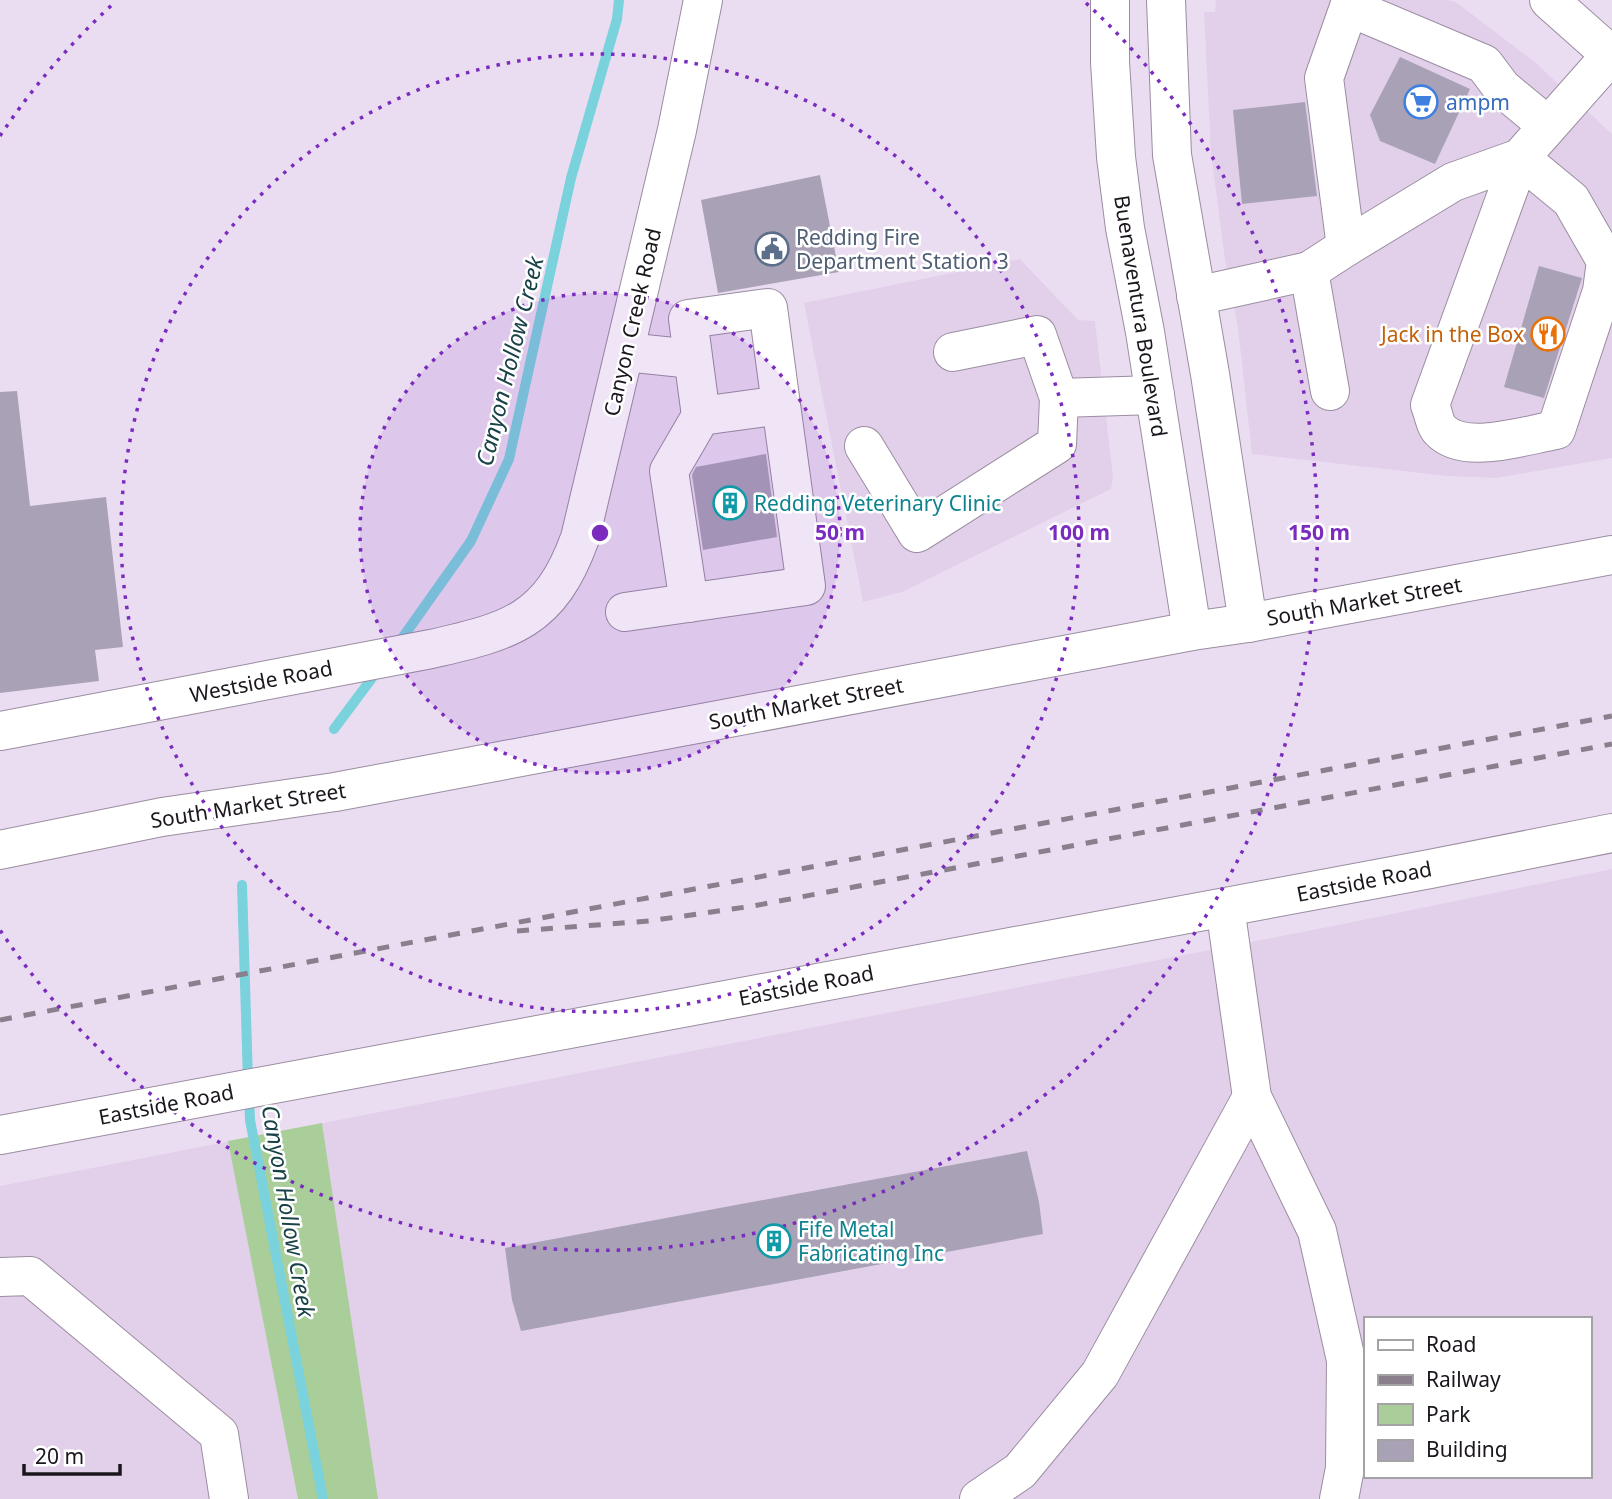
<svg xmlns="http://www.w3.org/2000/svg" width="1612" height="1499" font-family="'Noto Sans',sans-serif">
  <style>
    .built { fill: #e2d0eb; fill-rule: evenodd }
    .green { fill: #a9ce99 }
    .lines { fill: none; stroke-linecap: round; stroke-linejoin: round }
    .stream { stroke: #79d2dc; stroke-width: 10 }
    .building { fill: #a9a2b7 }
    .minor-casing { stroke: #9a8da0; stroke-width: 40 }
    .major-casing { stroke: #9a8da0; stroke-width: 40 }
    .minor { stroke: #fff; stroke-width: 38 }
    .major { stroke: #fff; stroke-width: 38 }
    .rail { stroke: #897f8d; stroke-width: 5; stroke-dasharray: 12 12; stroke-linecap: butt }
    .ring { fill: none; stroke: #7b2cbf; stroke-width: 3.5; stroke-dasharray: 3.5 7 }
    .labels { text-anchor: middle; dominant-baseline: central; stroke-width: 5; stroke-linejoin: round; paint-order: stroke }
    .shop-label { font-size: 21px; fill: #366cbe; stroke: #fff; text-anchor: start }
    .service-label { font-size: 21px; fill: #4e5e75; stroke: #fff; text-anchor: start }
    .street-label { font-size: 21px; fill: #1b161d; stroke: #fff }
    .food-label { font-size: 21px; fill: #c56008; stroke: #fff; text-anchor: end }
    .culture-label { font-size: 21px; fill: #0d838f; stroke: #fff; text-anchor: start }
    .water-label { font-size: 23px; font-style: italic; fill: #194247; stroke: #fff }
    .centre { fill: #7b2cbf; stroke: #fff; stroke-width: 3.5 }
    .ring-label { font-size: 21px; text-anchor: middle; font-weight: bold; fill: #7b2cbf; stroke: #fff; stroke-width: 5; stroke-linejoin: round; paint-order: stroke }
  </style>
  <rect width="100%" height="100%" fill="#ebddf1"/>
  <g class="built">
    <polygon points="1216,0 1448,0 1456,2 1536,63 1612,134 1612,458 1496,478 1447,476 1252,454 1238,328 1225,260 1211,153 1204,12 1215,12"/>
    <polygon points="1020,259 1078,320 1095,321 1113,477 1111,489 902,592 863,602 804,303"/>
    <path d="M1612 869V1499H0V1186L1338 925ZM1365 1319H1589V1476H1365Z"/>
  </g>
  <polygon class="green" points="322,1123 378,1499 298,1499 228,1141"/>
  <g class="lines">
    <g class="stream">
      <polyline points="398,644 471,541 509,459 571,178 617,19 619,0"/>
      <polyline points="334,729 378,670"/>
      <polyline points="242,885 248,1081"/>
      <polyline points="249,1096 250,1120 323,1499"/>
    </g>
  </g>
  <g class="building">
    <polygon points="1400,57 1470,89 1435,164 1380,141 1370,115"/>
    <polygon points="1305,102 1317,196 1242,204 1233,110"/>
    <polygon points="820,175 839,272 718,293 701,200"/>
    <polygon points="1539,266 1582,278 1544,398 1504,387"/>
    <polygon points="17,391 30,506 106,497 123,647 95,650 99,681 0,693 0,392"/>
    <polygon points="766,454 777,537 703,550 692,475 696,467"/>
    <polygon points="1027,1151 1039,1202 1043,1234 521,1331 512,1300 505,1248"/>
  </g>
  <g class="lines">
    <defs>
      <g id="minor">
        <path d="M1548 126 1502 88 1484 64 1349 7 1324 78 1346 247 1453 182 1520 158 1571 200 1606 261 1602 291 1556 430C1526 435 1464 456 1440 430 1435 425 1433 412 1430 405L1520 158 1611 55"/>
        <polyline points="1309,271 1330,391"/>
        <polyline points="1196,296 1309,271 1346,247"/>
        <polygon points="768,308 781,405 701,416 688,319"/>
        <polyline points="625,352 693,359"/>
        <polyline points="953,352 1037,335 1059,398"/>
        <polyline points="864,446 917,533 1057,444 1059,398 1155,395"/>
        <polyline points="689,603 669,471 701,416"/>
        <polyline points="625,612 806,586 781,405"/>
        <path d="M0 731 431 649C511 631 550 621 580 538L677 130 703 0"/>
        <polyline points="1225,907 1252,1097 1317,1231 1346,1360 1345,1468 1339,1499"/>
        <polyline points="0,1135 1430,869 1612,833"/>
        <polyline points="0,1277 30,1276 219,1434 229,1499"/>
        <polyline points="979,1499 1020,1471 1100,1374 1252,1097"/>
      </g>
      <g id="major">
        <polyline points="1110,0 1110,62 1116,157 1125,228 1145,332 1192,631"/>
        <polyline points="1166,0 1172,155 1210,374 1248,623"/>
        <polyline points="1549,0 1612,56"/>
        <polyline points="0,850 162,817 335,792 1192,631 1248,623 1612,555"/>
      </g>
    </defs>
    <use href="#minor" class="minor-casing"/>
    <use href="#major" class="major-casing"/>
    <use href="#minor" class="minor"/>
    <use href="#major" class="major"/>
    <g class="rail">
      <polyline points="517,931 649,921 753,906 1612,744"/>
      <polyline points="0,1020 1612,716"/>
    </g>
  </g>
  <circle cx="600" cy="533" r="240" fill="#7b2cbf" fill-opacity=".12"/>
  <g class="ring">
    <circle cx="600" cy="533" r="240"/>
    <circle cx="600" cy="533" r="479"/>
    <path d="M0 136A719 719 0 0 1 114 3M1086 3A719 719 0 1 1 0 930"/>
  </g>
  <defs>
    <symbol id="supermarket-ring" viewBox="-11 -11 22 22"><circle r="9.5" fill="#fff" stroke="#3f7fe0" stroke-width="1.5"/><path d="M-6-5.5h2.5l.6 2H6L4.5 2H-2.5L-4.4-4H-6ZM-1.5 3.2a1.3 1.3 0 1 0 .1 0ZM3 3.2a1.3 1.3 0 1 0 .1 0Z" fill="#3f7fe0"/></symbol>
    <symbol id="civic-ring" viewBox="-11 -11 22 22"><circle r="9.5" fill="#fff" stroke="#5c6f8a" stroke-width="1.5"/><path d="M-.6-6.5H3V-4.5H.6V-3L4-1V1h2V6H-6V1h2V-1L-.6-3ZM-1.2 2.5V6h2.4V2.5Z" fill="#5c6f8a"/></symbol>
    <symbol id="restaurant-ring" viewBox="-11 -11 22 22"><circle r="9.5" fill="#fff" stroke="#e8710a" stroke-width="1.5"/><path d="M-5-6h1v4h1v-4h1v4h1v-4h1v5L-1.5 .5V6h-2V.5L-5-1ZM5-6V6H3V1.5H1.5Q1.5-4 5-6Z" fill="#e8710a"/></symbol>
    <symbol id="building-ring" viewBox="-11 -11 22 22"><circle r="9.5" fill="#fff" stroke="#0f9aa8" stroke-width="1.5"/><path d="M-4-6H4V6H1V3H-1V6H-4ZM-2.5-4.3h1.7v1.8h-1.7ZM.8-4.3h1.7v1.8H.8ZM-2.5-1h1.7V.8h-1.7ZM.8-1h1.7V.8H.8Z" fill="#0f9aa8"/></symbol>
  </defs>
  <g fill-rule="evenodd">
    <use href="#supermarket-ring" x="1402" y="83" width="38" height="38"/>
    <use href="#civic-ring" x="753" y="230" width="38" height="38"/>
    <use href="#restaurant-ring" x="1529" y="315" width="38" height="38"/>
    <use href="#building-ring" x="711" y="484" width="38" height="38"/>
    <use href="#building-ring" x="755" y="1222" width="38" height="38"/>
  </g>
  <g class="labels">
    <g class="shop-label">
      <text x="1446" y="102">ampm</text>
    </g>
    <g class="service-label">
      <text x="796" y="237">Redding Fire<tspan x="796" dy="24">Department Station 3</tspan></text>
    </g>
    <g class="street-label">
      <text transform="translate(1141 316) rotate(81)">Buenaventura Boulevard</text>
      <text transform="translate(632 322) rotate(-77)">Canyon Creek Road</text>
      <text transform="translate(1364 601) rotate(-10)">South Market Street</text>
      <text transform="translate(261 681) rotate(-11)">Westside Road</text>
      <text transform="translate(806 703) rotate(-11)">South Market Street</text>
      <text transform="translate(248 805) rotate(-9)">South Market Street</text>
      <text transform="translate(1364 881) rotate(-11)">Eastside Road</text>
      <text transform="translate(806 985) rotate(-11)">Eastside Road</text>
      <text transform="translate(166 1104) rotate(-11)">Eastside Road</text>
    </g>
    <g class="food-label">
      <text x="1524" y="334">Jack in the Box</text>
    </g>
    <g class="culture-label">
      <text x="754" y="503">Redding Veterinary Clinic</text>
      <text x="798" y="1229">Fife Metal<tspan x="798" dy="24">Fabricating Inc</tspan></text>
    </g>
    <g class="water-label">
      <text transform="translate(509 361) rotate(-76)">Canyon Hollow Creek</text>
      <text transform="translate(289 1211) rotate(80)">Canyon Hollow Creek</text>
    </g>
  </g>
  <circle cx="600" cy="533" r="10" class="centre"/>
  <g class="ring-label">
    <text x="840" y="540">50 m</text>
    <text x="1079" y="540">100 m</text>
    <text x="1319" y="540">150 m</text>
  </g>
  <rect x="1364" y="1317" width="228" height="161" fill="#ffffff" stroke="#a4a2a5" stroke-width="2"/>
  <rect x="1378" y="1340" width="35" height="10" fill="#ffffff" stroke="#a4a2a5" stroke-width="2"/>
  <text x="1426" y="1352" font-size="21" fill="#1b161d">Road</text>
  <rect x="1378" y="1375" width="35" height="10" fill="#897f8d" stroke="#a4a2a5" stroke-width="2"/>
  <text x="1426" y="1387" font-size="21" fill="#1b161d">Railway</text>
  <rect x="1378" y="1404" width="35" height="21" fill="#a9ce99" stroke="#a4a2a5" stroke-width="2"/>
  <text x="1426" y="1422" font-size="21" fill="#1b161d">Park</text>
  <rect x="1378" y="1440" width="35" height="21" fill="#a9a2b7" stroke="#a4a2a5" stroke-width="2"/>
  <text x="1426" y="1457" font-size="21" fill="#1b161d">Building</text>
  <path d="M24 1464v10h96v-10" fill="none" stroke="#1b161d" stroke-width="3.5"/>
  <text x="35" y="1464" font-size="21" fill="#1b161d" stroke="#ffffff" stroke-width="5" paint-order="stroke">20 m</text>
</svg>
